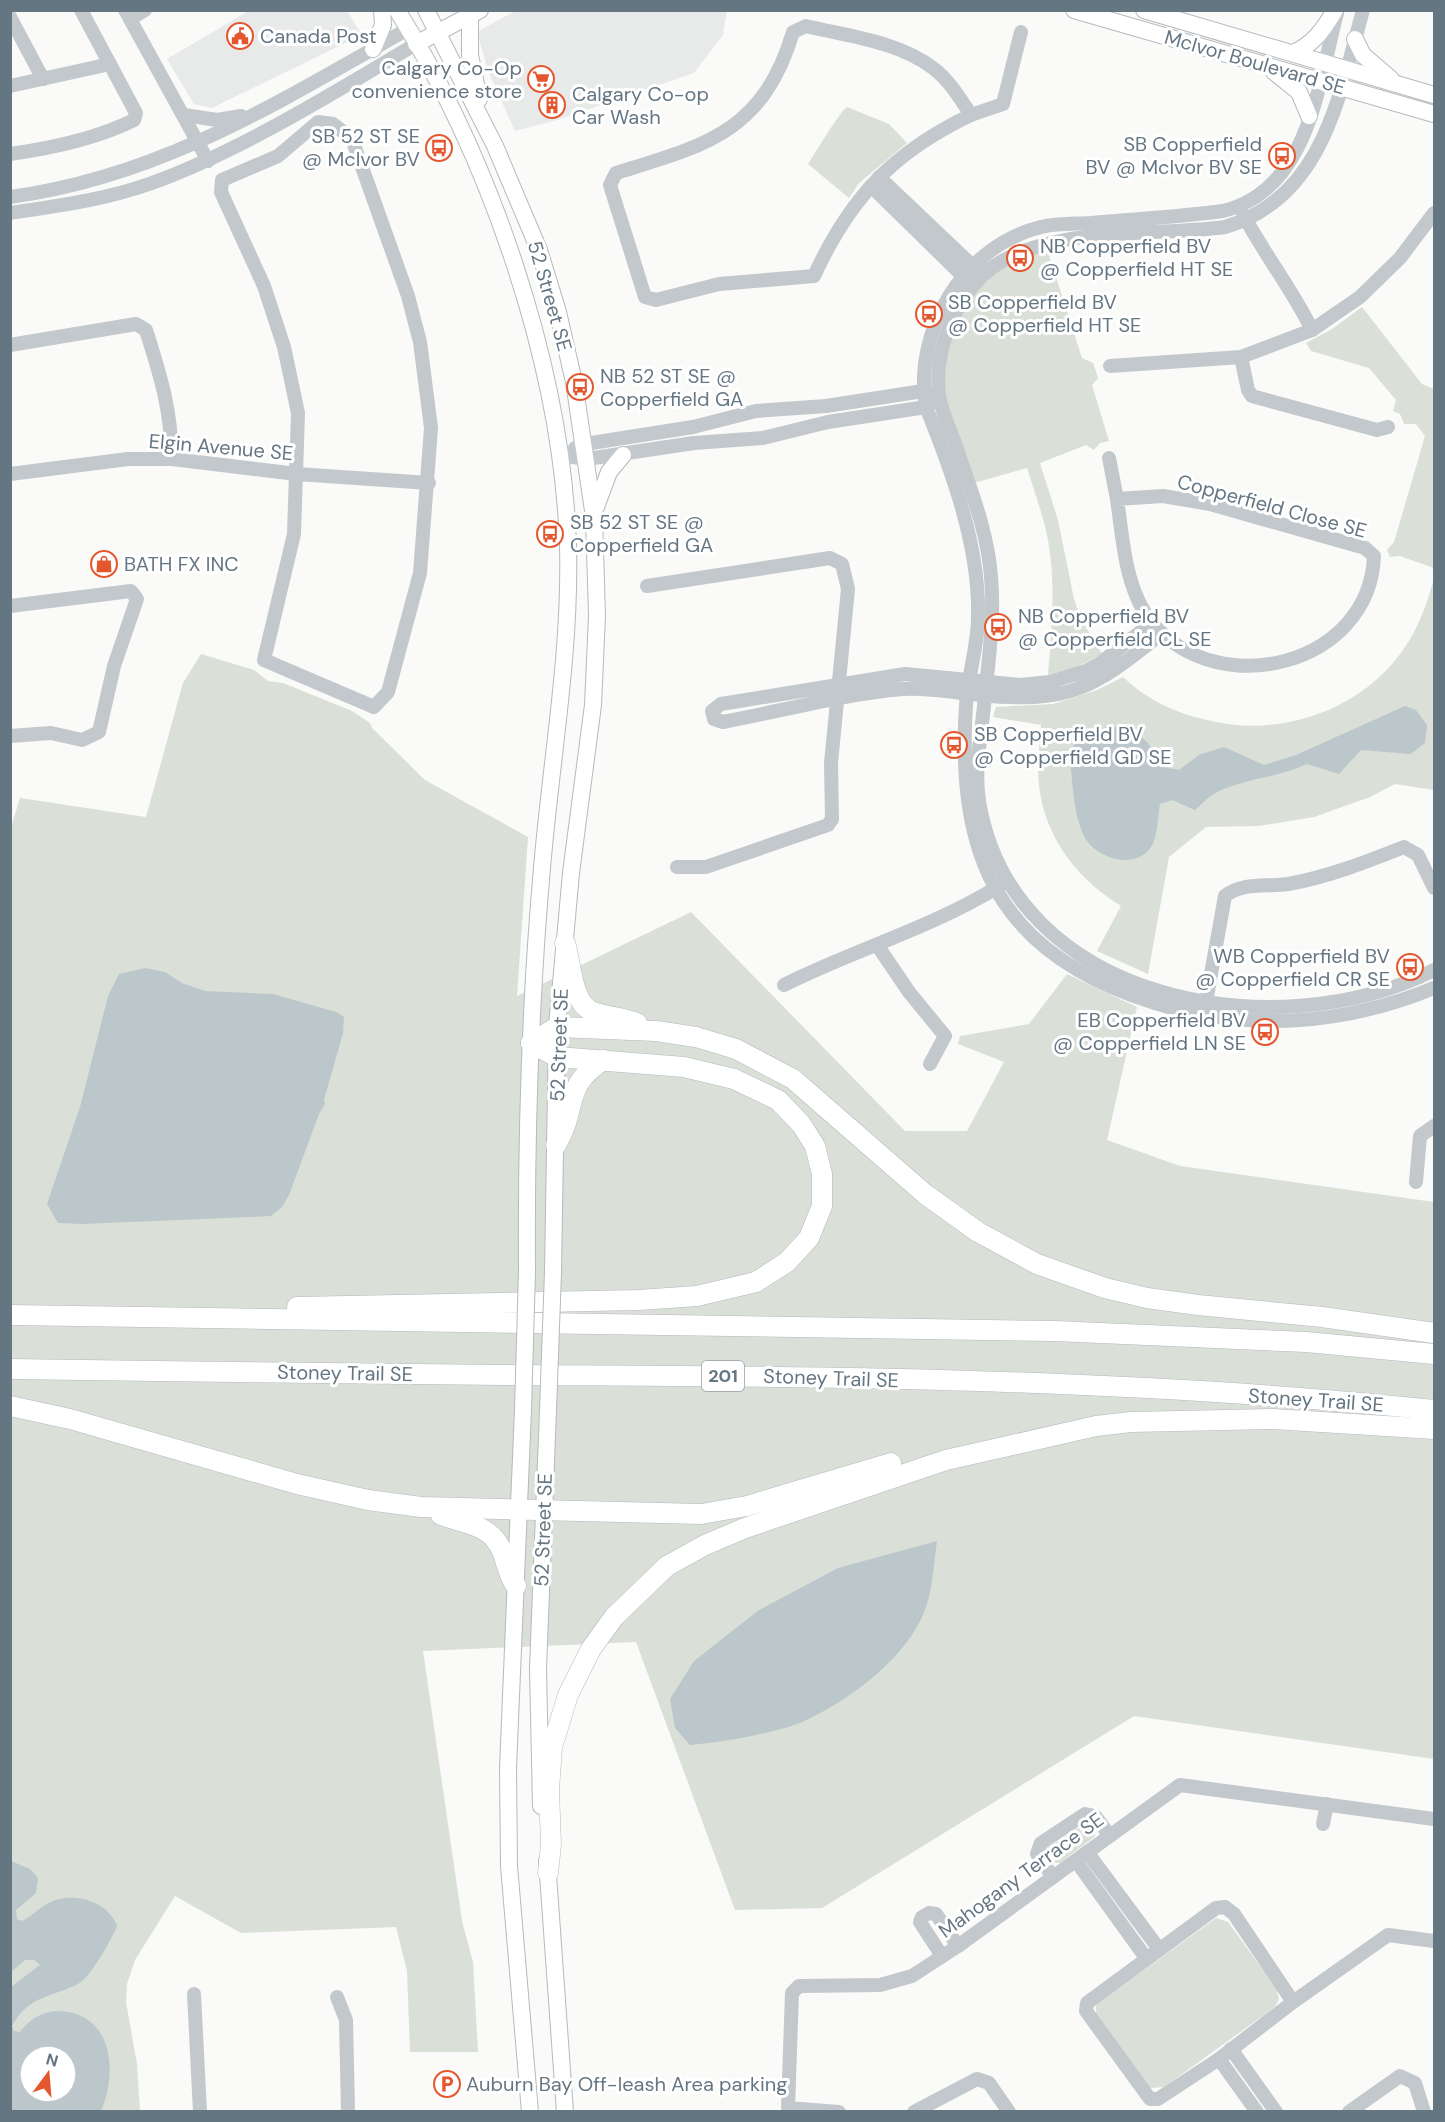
<svg xmlns="http://www.w3.org/2000/svg" width="1445" height="2122" font-family="'DM Sans',sans-serif">
  <style>
    .built { fill: #e8e9e9 }
    .green { fill: #dadfd7; fill-rule: evenodd }
    .water { fill: #bbc7cb; fill-rule: evenodd }
    .lines { fill: none; stroke-linecap: round; stroke-linejoin: round }
    .major-casing { stroke: #b5babe; stroke-width: 18 }
    .highway-casing { stroke: #b4b9bd; stroke-width: 21 }
    .minor { stroke: #c3c8cc; stroke-width: 14 }
    .major { stroke: #fff; stroke-width: 16 }
    .highway { stroke: #fff; stroke-width: 20 }
    .major-bridge-casing { stroke: #b5babe; stroke-width: 18; stroke-linecap: butt }
    .major-bridge { stroke: #fff; stroke-width: 16 }
    .labels { text-anchor: middle; dominant-baseline: central; stroke-width: 6; stroke-linejoin: round; paint-order: stroke }
    .shield { fill: #fff; stroke: #939fa8; stroke-width: 1.5 }
    .shield-label { font-size: 18px; font-weight: bold; fill: #657683 }
    .poi-label { font-size: 20px; fill: #657683; stroke: #fff; text-anchor: start }
    .street-label { font-size: 20px; fill: #657683; stroke: #fff }
  </style>
  <rect width="100%" height="100%" fill="#fafaf8"/>
  <g class="built">
    <polygon points="250,10 347,11 362,35 212,108 194,104 167,59"/>
    <polygon points="515,11 727,11 723,35 694,73 557,120 515,131 488,71 477,32"/>
  </g>
  <g class="green">
    <path d="M847 107 889 124 907 143 859 183 849 198 808 164C814 155 841 110 847 107Z"/>
    <path d="M1047 249 1082 358 1093 363 1098 378 1092 385 1109 441 1100 443 1094 450 1086 445 1040 463 1058 520 1074 599 1080 617 1102 654 1077 667 1048 675C1052 626 1057 575 1045 526 1040 507 1033 487 1027 468L974 483C965 455 951 425 946 396 938 346 964 288 1009 264 1021 258 1035 254 1047 249Z"/>
    <polygon points="1362,307 1422,384 1434,389 1434,568 1400,556 1390,557 1387,550 1394,542 1425,436 1416,424 1404,424 1400,414 1393,411 1396,400 1369,368 1311,351 1306,343 1332,329"/>
    <path d="M1434 578V790L1395 784 1370 797 1314 817 1259 826 1206 827 1169 857 1148 974 1097 951 1121 906C1073 877 1039 829 1038 771 1038 756 1040 740 1041 725L993 717 996 707 1053 704 1097 690 1123 677C1148 701 1178 714 1211 721 1285 738 1368 708 1409 641 1421 621 1428 600 1434 578Z"/>
    <path d="M201 654 254 670 268 681 283 683 352 711 370 723 372 728 425 780 528 837 517 996 691 912 905 1131H967L1004 1062 958 1044 960 1036 1029 1024 1067 974 1137 1007 1107 1140 1180 1166 1434 1202V1759L1134 1716 822 1908 735 1910 636 1642 423 1651 462 1921 473 1962 478 2052H410L407 1971 396 1927 241 1933 175 1896 135 1960 127 1984 126 2002 137 2064 140 2111 11 2112V827L20 798 146 817 183 683ZM30 2056H66V2092H30Z"/>
    <polygon points="1086,1823 1092,1823 1097,1829 1094,1837 1060,1863 1050,1862 1046,1856 1047,1848"/>
    <polygon points="1216,1918 1228,1922 1276,1988 1279,1999 1275,2007 1164,2087 1150,2088 1096,2015 1096,2005"/>
  </g>
  <g class="water">
    <path d="M1405 706 1416 710 1427 725 1425 743 1411 754 1361 750 1339 774 1307 764C1277 778 1246 778 1217 792 1209 796 1202 804 1195 810L1172 800 1160 804C1157 819 1159 842 1146 853 1126 869 1092 855 1083 834 1072 807 1073 780 1069 752 1088 727 1099 727 1129 726L1148 743 1163 767 1179 770 1199 755 1224 747 1264 765 1296 755Z"/>
    <polygon points="145,968 165,972 182,983 205,991 273,994 336,1012 344,1017 343,1033 324,1100 325,1104 319,1114 289,1195 282,1207 271,1216 82,1224 58,1223 47,1204 80,1107 108,996 119,974"/>
    <path d="M937 1541C934 1561 933 1584 927 1604 911 1656 849 1701 802 1722 777 1733 718 1743 690 1745L675 1728 670 1699 694 1661 759 1610 838 1568Z"/>
    <path d="M11 1861 30 1869 38 1878 36 1893 16 1910 17 1919 22 1921C31 1917 37 1910 45 1905 69 1890 107 1899 117 1926 111 1940 91 1977 78 1984 50 1998 29 1995 12 2026L14 2031 20 2032C30 2019 42 2011 59 2011 113 2013 118 2072 101 2111H11V1987L40 1965 34 1960H25L11 1972ZM30 2056H66V2092H30Z"/>
  </g>
  <g class="lines">
    <defs>
      <g id="major">
        <path d="M397 10C491 160 562 367 568 545 571 653 551 760 542 868 530 1003 526 1137 527 1271"/>
        <polyline points="426,10 495,146 539,250 558,312 574,382 594,517 597,616 593,705 571,873 557,1027 553,1272"/>
        <polyline points="1074,10 1434,114"/>
        <polyline points="1144,10 1434,95"/>
        <polyline points="470,17 470,55 479,99"/>
        <polyline points="1355,39 1363,55 1391,79"/>
        <polyline points="416,44 480,10"/>
        <polyline points="373,49 383,25 382,10"/>
        <path d="M1293 53C1313 45 1324 29 1335 10"/>
        <polyline points="1273,71 1299,92 1309,116"/>
        <polyline points="596,507 609,472 623,455"/>
        <polyline points="523,1410 508,1768 509,1866 530,2112"/>
        <polyline points="541,1806 538,1669 548,1410"/>
        <polyline points="547,1861 565,2112"/>
      </g>
      <g id="highway">
        <path d="M565 943C572 965 571 1006 596 1013 609 1017 624 1018 637 1023"/>
        <polyline points="531,1043 557,1027 656,1031 696,1037 736,1049 793,1079 925,1194 978,1232 1037,1264 1105,1288 1147,1298 1198,1305 1322,1317 1434,1333"/>
        <path d="M556 1145C578 1109 562 1085 604 1060"/>
        <polyline points="297,1307 639,1300 697,1296 756,1282 787,1262 809,1238 822,1206 822,1174 815,1146 801,1124 778,1100 734,1079 684,1067 557,1057 531,1043"/>
        <polyline points="10,1315 1055,1331 1306,1342 1434,1354"/>
        <path d="M10 1369C175 1371 340 1374 505 1375 815 1376 1126 1378 1434 1410"/>
        <polyline points="10,1406 70,1419 297,1484 368,1500 421,1507 701,1514 747,1506 891,1463"/>
        <path d="M441 1515C465 1524 491 1524 502 1551 507 1564 508 1575 516 1586"/>
        <polyline points="548,1873 551,1845 549,1790 552,1747 568,1695 591,1649 614,1617 667,1566 705,1545 745,1528 946,1460 1096,1426 1131,1422 1273,1419 1434,1429"/>
      </g>
    </defs>
    <use href="#major" class="major-casing"/>
    <use href="#highway" class="highway-casing"/>
    <g class="minor">
      <polyline points="125,10 208,161"/>
      <path d="M1363 10C1339 97 1323 198 1225 227 1154 237 1036 224 982 276 953 305 934 352 939 394 941 411 950 429 956 446 970 488 988 532 991 577 995 620 988 663 984 706 981 737 974 770 979 801 1012 1003 1276 1050 1434 970"/>
      <path d="M1337 13C1318 85 1309 190 1223 211 1179 217 1135 219 1091 223 1075 224 1057 223 1041 227 963 246 913 331 926 407 952 471 980 547 978 617 978 646 968 675 966 705 956 859 1000 955 1155 1003 1249 1032 1344 1025 1434 988"/>
      <polyline points="10,17 43,79"/>
      <polyline points="130,19 145,10"/>
      <path d="M806 26C847 36 898 41 933 68 949 80 960 98 971 115 893 152 850 198 814 276L719 284 656 300 645 297 610 185 616 173C707 145 763 132 793 32Z"/>
      <polyline points="10,86 110,64"/>
      <polyline points="184,115 217,120 241,116"/>
      <polyline points="971,115 1003,104 1021,32"/>
      <polygon points="318,122 333,124 352,139 408,296 420,342 431,428 420,573 388,692 374,707 264,660 294,534 298,413 284,347 264,286 221,192 222,180 278,156"/>
      <path d="M10 154C53 148 96 139 134 120L136 113 81 10"/>
      <polyline points="879,177 979,272"/>
      <polyline points="871,186 968,281"/>
      <path d="M10 197C160 177 279 102 408 29"/>
      <path d="M10 213C57 206 104 200 149 184 239 152 333 93 416 44"/>
      <path d="M1243 214C1264 254 1292 289 1312 330"/>
      <path d="M10 345 136 324 146 330C161 377 171 410 172 459"/>
      <polyline points="1241,357 1248,390 1252,396 1377,430 1388,427"/>
      <polyline points="1110,366 1241,357 1312,330 1360,297 1400,258 1434,213"/>
      <polyline points="575,448 585,444 693,427 756,411 826,406 923,391 931,394"/>
      <polyline points="559,455 587,459 694,443 763,438 828,422 926,407 933,402"/>
      <polyline points="1109,458 1117,499"/>
      <polyline points="10,474 128,459 172,459 297,474 429,483"/>
      <path d="M1163 496 1210 504 1365 548 1374 556C1370 664 1221 703 1153 624 1125 591 1123 540 1117 499Z"/>
      <polyline points="647,586 830,558 842,564 848,589 831,763 832,819 828,825 706,867 677,867"/>
      <polyline points="10,606 131,591 137,599 114,666 99,732 82,740 51,733 10,736"/>
      <path d="M1152 623 1099 664 1086 671 1050 682 1020 685 905 674 721 704 712 711 714 719 723 722C782 711 843 694 903 689 928 687 956 693 980 695 1070 704 1094 688 1162 633"/>
      <polyline points="877,945 909,992 945,1036 930,1064"/>
      <path d="M784 985C856 949 932 928 1001 885"/>
      <path d="M1206 1002 1225 896C1242 882 1266 887 1288 884 1328 877 1366 862 1404 847L1418 855 1434 888"/>
      <polyline points="1416,1182 1420,1136 1434,1126"/>
      <polyline points="1323,1824 1327,1804"/>
      <polyline points="1087,1852 1159,1949"/>
      <polyline points="1076,1861 1146,1958"/>
      <polyline points="1053,1877 1037,1854 1041,1843 1085,1814 1095,1816 1110,1836"/>
      <polygon points="1225,1907 1234,1914 1293,2002 1219,2059 1158,2099 1150,2099 1086,2011 1087,2003 1216,1908"/>
      <polyline points="942,1956 920,1922 922,1917 929,1913 936,1914 958,1946"/>
      <polyline points="194,1994 200,2112"/>
      <polyline points="337,1997 346,2020 348,2112"/>
      <polyline points="1293,2002 1388,1935 1434,1941"/>
      <polyline points="1231,2049 1276,2112"/>
      <polyline points="1219,2059 1257,2112"/>
      <polyline points="839,2112 788,2108 792,1993 799,1986 880,1985 912,1976 958,1946 1180,1785 1434,1819"/>
      <polyline points="914,2112 977,2079 989,2083 1009,2112"/>
      <polyline points="1349,2112 1400,2076 1415,2083 1424,2112"/>
    </g>
    <use href="#major" class="major"/>
    <use href="#highway" class="highway"/>
    <defs>
      <g id="major-bridge">
        <polyline points="523,1410 527,1271"/>
        <polyline points="548,1410 553,1272"/>
      </g>
    </defs>
    <use href="#major-bridge" class="major-bridge-casing"/>
    <use href="#major-bridge" class="major-bridge"/>
  </g>
  <defs>
    <symbol id="civic-ring" viewBox="-11 -11 22 22"><circle r="9.5" fill="#fff" stroke="#e4572e" stroke-width="1.5"/><path d="M-.6-6.5H3V-4.5H.6V-3L4-1V1h2V6H-6V1h2V-1L-.6-3ZM-1.2 2.5V6h2.4V2.5Z" fill="#e4572e"/></symbol>
    <symbol id="supermarket-ring" viewBox="-11 -11 22 22"><circle r="9.5" fill="#fff" stroke="#e4572e" stroke-width="1.5"/><path d="M-6-5.5h2.5l.6 2H6L4.5 2H-2.5L-4.4-4H-6ZM-1.5 3.2a1.3 1.3 0 1 0 .1 0ZM3 3.2a1.3 1.3 0 1 0 .1 0Z" fill="#e4572e"/></symbol>
    <symbol id="building-ring" viewBox="-11 -11 22 22"><circle r="9.5" fill="#fff" stroke="#e4572e" stroke-width="1.5"/><path d="M-4-6H4V6H1V3H-1V6H-4ZM-2.5-4.3h1.7v1.8h-1.7ZM.8-4.3h1.7v1.8H.8ZM-2.5-1h1.7V.8h-1.7ZM.8-1h1.7V.8H.8Z" fill="#e4572e"/></symbol>
    <symbol id="bus-ring" viewBox="-11 -11 22 22"><circle r="9.5" fill="#fff" stroke="#e4572e" stroke-width="1.5"/><path d="M-5-6H5V4H4V6H2V4H-2V6H-4V4H-5ZM-3.5-4V0h7V-4ZM-3.5 1.2v1.5H-2V1.2ZM2 1.2v1.5H3.5V1.2Z" fill="#e4572e"/></symbol>
    <symbol id="shop-ring" viewBox="-11 -11 22 22"><circle r="9.5" fill="#fff" stroke="#e4572e" stroke-width="1.5"/><path d="M-5-2.5h2.3a2.7 3.5 0 0 1 5.4 0H5L5.5 6h-11ZM-1.5-2.5h3a1.5 2.3 0 0 0-3 0Z" fill="#e4572e"/></symbol>
    <symbol id="parking-ring" viewBox="-11 -11 22 22"><circle r="9.5" fill="#fff" stroke="#e4572e" stroke-width="1.5"/><path d="M-3.5-5.5H1a3.5 3.5 0 0 1 0 7H-1V5.5H-3.5ZM-1-3.4V-.6H.8a1.4 1.4 0 0 0 0-2.8Z" fill="#e4572e"/></symbol>
  </defs>
  <g fill-rule="evenodd">
    <use href="#civic-ring" x="225" y="21" width="30" height="30"/>
    <use href="#supermarket-ring" x="526" y="64" width="30" height="30"/>
    <use href="#building-ring" x="537" y="90" width="30" height="30"/>
    <use href="#bus-ring" x="424" y="133" width="30" height="30"/>
    <use href="#bus-ring" x="1267" y="141" width="30" height="30"/>
    <use href="#bus-ring" x="1005" y="243" width="30" height="30"/>
    <use href="#bus-ring" x="914" y="299" width="30" height="30"/>
    <use href="#bus-ring" x="565" y="372" width="30" height="30"/>
    <use href="#bus-ring" x="535" y="519" width="30" height="30"/>
    <use href="#shop-ring" x="89" y="549" width="30" height="30"/>
    <use href="#bus-ring" x="983" y="612" width="30" height="30"/>
    <use href="#bus-ring" x="939" y="730" width="30" height="30"/>
    <use href="#bus-ring" x="1395" y="952" width="30" height="30"/>
    <use href="#bus-ring" x="1250" y="1017" width="30" height="30"/>
    <use href="#parking-ring" x="432" y="2069" width="30" height="30"/>
  </g>
  <g class="labels">
    <rect class="shield" x="702" y="1361" width="42" height="30" rx="4.5"/>
    <g class="shield-label">
      <text x="723" y="1376">201</text>
    </g>
    <g class="poi-label">
      <text x="260" y="36">Canada Post</text>
      <text x="522" y="68" text-anchor="end">Calgary Co-Op<tspan x="522" dy="23">convenience store</tspan></text>
      <text x="572" y="94">Calgary Co-op<tspan x="572" dy="23">Car Wash</tspan></text>
      <text x="420" y="136" text-anchor="end">SB 52 ST SE<tspan x="420" dy="23">@ McIvor BV</tspan></text>
      <text x="1262" y="144" text-anchor="end">SB Copperfield<tspan x="1262" dy="23">BV @ McIvor BV SE</tspan></text>
      <text x="1040" y="246">NB Copperfield BV<tspan x="1040" dy="23">@ Copperfield HT SE</tspan></text>
      <text x="948" y="302">SB Copperfield BV<tspan x="948" dy="23">@ Copperfield HT SE</tspan></text>
      <text x="600" y="376">NB 52 ST SE @<tspan x="600" dy="23">Copperfield GA</tspan></text>
      <text x="570" y="522">SB 52 ST SE @<tspan x="570" dy="23">Copperfield GA</tspan></text>
      <text x="124" y="564">BATH FX INC</text>
      <text x="1018" y="616">NB Copperfield BV<tspan x="1018" dy="23">@ Copperfield CL SE</tspan></text>
      <text x="974" y="734">SB Copperfield BV<tspan x="974" dy="23">@ Copperfield GD SE</tspan></text>
      <text x="1390" y="956" text-anchor="end">WB Copperfield BV<tspan x="1390" dy="23">@ Copperfield CR SE</tspan></text>
      <text x="1246" y="1020" text-anchor="end">EB Copperfield BV<tspan x="1246" dy="23">@ Copperfield LN SE</tspan></text>
      <text x="466" y="2084">Auburn Bay Off-leash Area parking</text>
    </g>
    <g class="street-label">
      <text transform="translate(1255 62) rotate(16)">McIvor Boulevard SE</text>
      <text transform="translate(550 296) rotate(74)">52 Street SE</text>
      <text transform="translate(221 447) rotate(5)">Elgin Avenue SE</text>
      <text transform="translate(1272 506) rotate(15)">Copperfield Close SE</text>
      <text transform="translate(559 1045) rotate(-88)">52 Street SE</text>
      <text transform="translate(345 1373) rotate(1)">Stoney Trail SE</text>
      <text transform="translate(831 1378) rotate(2)">Stoney Trail SE</text>
      <text transform="translate(1316 1400) rotate(4)">Stoney Trail SE</text>
      <text transform="translate(543 1530) rotate(-88)">52 Street SE</text>
      <text transform="translate(1021 1875) rotate(-36)">Mahogany Terrace SE</text>
    </g>
  </g>
  <rect width="1445" height="2122" fill="none" stroke="#657683" stroke-width="24"/>
  <g transform="translate(48 2074) rotate(16)"><circle r="28" fill="#ffffff" stroke="#c1c8cd" stroke-width="1.5"/>
  <path d="M0-4.5L10 22L0 15L-10 22Z" fill="#e4572e"/>
  <text y="-9" font-size="16" font-weight="bold" text-anchor="middle" fill="#657683">N</text>
  </g>
</svg>
